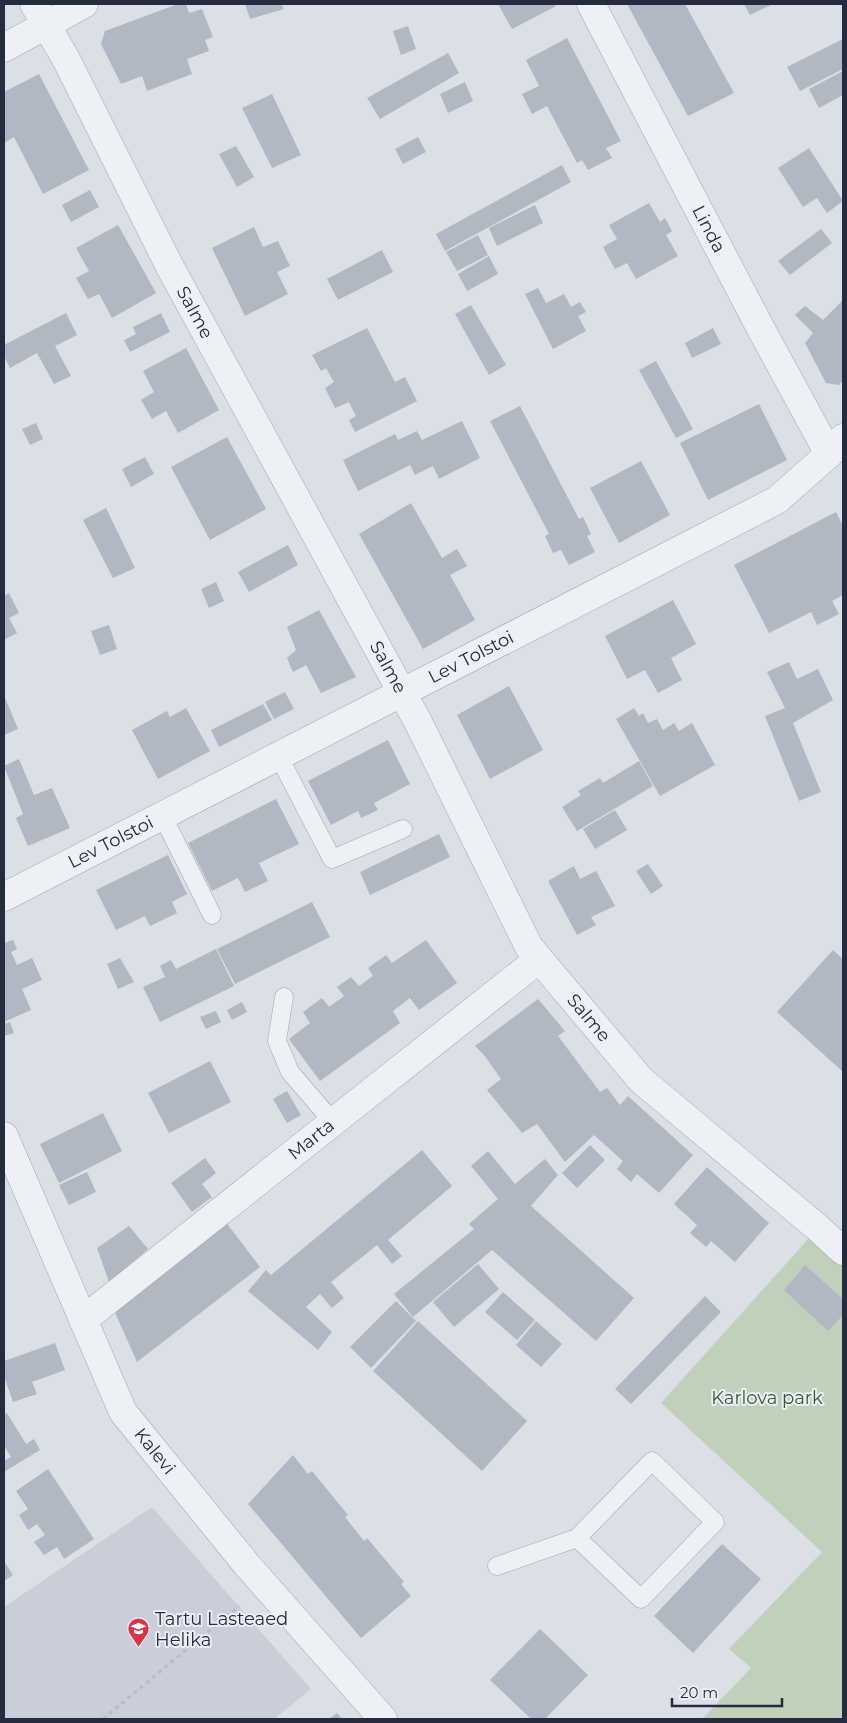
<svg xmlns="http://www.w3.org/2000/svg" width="847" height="1723" font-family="Montserrat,sans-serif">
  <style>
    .built { fill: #c9ced8 }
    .green { fill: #c0d1bb }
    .building { fill: #b2b8c3 }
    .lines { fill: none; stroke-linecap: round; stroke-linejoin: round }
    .service-casing { stroke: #a0a6b0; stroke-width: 19 }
    .minor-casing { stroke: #a0a6b0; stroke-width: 29 }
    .tertiary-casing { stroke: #a0a6b0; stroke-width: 29 }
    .path { stroke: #b9bdc5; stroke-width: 3; stroke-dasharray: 4 4; stroke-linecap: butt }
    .service { stroke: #edf0f5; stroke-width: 18 }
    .minor { stroke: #edf0f5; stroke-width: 28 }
    .tertiary { stroke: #edf0f5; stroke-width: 28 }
    .labels { text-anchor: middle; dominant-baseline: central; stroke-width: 4; stroke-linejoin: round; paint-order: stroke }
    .street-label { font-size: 18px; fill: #242c3d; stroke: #eaeef4 }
    .park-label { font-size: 18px; fill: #375931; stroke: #eaeef4 }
    .poi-label { font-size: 18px; fill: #242c3d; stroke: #eaeef4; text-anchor: start }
  </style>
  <rect width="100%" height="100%" fill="#dbdfe6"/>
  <polygon class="built" points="152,1507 311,1689 274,1719 4,1719 4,1607"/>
  <polygon class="green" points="818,1228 843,1251 843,1719 702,1719 751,1668 729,1649 822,1552 661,1403"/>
  <g class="building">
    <polygon points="178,4 186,4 189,13 202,9 213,37 205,40 209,51 187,59 192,74 147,91 142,76 121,84 101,44 105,31"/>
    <polygon points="245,4 281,4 284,9 250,19"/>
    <polygon points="498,4 554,4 556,6 512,29"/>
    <polygon points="627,4 685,4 734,93 688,116"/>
    <polygon points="744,4 773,4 750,15"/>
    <polygon points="408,26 416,49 401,55 393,31"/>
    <polygon points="567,38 621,141 606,148 612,158 588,170 582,160 577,163 547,106 532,114 522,94 539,86 526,60"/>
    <polygon points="843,39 843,69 800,91 787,67"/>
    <polygon points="448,53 459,73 380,119 367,98"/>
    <polygon points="843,71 843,95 819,108 809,89"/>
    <polygon points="39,74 89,170 43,194 14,137 4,143 4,92"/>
    <polygon points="465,82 473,101 448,113 440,94"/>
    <polygon points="272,94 301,155 272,168 242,108"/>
    <polygon points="418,137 426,152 403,164 395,149"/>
    <polygon points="236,146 254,177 237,187 219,154"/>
    <polygon points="809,148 843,201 827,213 817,198 803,207 778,168"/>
    <polygon points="562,165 571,182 445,251 436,234"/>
    <polygon points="90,190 99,207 71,222 62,205"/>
    <polygon points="649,203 660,222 665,218 672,231 666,235 678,256 636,279 627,263 615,269 603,247 617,239 609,225"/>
    <polygon points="535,205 543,223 497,246 489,228"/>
    <polygon points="118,225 156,293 112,318 99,294 88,299 76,278 89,271 76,248"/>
    <polygon points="254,227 263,247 278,241 290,266 277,272 288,294 245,316 212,248"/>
    <polygon points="821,229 832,243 790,275 778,261"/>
    <polygon points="478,235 488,255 457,271 446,252"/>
    <polygon points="382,250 393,272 338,300 327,279"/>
    <polygon points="489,256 498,274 467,291 458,274"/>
    <polygon points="538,288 546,303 564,294 571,307 580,302 586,312 578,316 586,331 553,349 525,294"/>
    <polygon points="843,300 843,380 839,385 826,383 805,343 813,333 795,315 805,306 823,320"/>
    <polygon points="471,305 506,365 489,375 455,314"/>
    <polygon points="66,313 77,335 55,346 71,376 54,384 37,353 10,368 4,356 4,345"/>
    <polygon points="161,313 170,332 130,352 124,340 136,334 133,327"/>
    <polygon points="367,328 395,382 405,377 417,401 355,432 349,420 356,416 349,402 335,408 325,388 334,382 326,368 321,371 312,355"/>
    <polygon points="713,328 721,344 692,358 685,343"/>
    <polygon points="186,348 219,410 178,433 166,411 152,419 141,400 154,392 143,371"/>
    <polygon points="656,361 693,429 676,438 639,370"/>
    <polygon points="759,404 787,460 708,500 680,443"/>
    <polygon points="520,406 579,519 583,517 591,534 587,536 595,552 569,565 561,550 553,553 545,536 549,534 490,421"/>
    <polygon points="462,421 480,458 439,479 433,466 415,475 410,465 358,491 343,460 395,434 398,440 417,431 422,440"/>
    <polygon points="36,423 43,439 30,445 22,429"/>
    <polygon points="227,437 266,509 210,540 171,467"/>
    <polygon points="145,457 154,474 131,487 122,469"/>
    <polygon points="641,461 670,515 619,543 590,488"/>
    <polygon points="411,503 442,558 457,549 467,566 450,575 475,620 423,649 359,534"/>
    <polygon points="106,508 135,568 113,578 83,520"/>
    <polygon points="836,512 843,526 843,595 832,601 839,614 817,625 811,612 769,633 734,565"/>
    <polygon points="288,545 298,565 249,592 238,572"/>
    <polygon points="216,582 224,601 209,608 201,589"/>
    <polygon points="9,593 19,613 9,618 17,633 4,640 4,596"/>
    <polygon points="673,600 696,644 671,658 682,680 658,693 645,670 627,679 605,636"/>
    <polygon points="319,610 356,677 321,693 306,665 293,672 287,658 296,650 287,627"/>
    <polygon points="109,625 117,649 100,655 91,631"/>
    <polygon points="789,662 797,679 818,669 833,700 793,723 821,792 799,801 765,716 785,708 767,672"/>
    <polygon points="509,686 543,750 490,779 457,715"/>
    <polygon points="285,692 294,709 274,719 265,702"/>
    <polygon points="4,695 18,729 4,735"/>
    <polygon points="263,704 272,720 219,747 211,730"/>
    <polygon points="186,708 210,751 158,779 132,730 167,711 170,717"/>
    <polygon points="634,708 639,716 643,713 648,723 657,719 663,730 674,723 679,731 692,723 715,765 660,796 616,719"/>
    <polygon points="388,740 410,784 374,803 378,810 361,818 358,811 331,825 308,781"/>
    <polygon points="19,759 34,795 52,788 70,828 28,846 16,818 23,814 4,766"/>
    <polygon points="639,761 653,786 577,831 562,807 581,795 578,791 600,778 603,783"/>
    <polygon points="276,799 299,844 259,863 268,881 245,892 238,878 212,891 188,843"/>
    <polygon points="615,810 627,830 595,849 583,829"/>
    <polygon points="439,834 450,857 370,895 360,872"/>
    <polygon points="168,855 187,894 172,902 177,913 150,926 145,916 116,930 96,890"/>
    <polygon points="648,864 663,886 651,894 636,871"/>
    <polygon points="574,866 580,879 596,871 615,906 591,917 596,925 577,935 548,881"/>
    <polygon points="312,902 330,937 235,984 217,949"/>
    <polygon points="13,940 17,949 11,952 17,965 32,958 42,980 22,989 31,1010 4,1022 4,943"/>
    <polygon points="426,940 457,983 419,1010 410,998 393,1011 400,1023 320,1081 289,1039 310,1023 303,1012 322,998 329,1007 344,996 337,987 351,977 359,986 373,976 368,968 386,955 392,963"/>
    <polygon points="216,949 234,986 160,1022 143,987 165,977 160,966 171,960 176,969"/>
    <polygon points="833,950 843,959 843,1072 777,1012"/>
    <polygon points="120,958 134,982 118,989 107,964"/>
    <polygon points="538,999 565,1031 558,1036 600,1092 607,1088 620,1105 628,1096 693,1155 659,1193 637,1174 631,1182 617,1169 623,1161 594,1135 565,1162 537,1124 522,1133 487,1090 501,1079 484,1055 475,1046"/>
    <polygon points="242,1002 247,1012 232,1020 227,1010"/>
    <polygon points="216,1011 221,1022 206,1029 200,1017"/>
    <polygon points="10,1022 14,1033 4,1036 4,1024"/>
    <polygon points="210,1061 231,1102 169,1133 148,1093"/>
    <polygon points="287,1091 301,1115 287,1123 273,1099"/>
    <polygon points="103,1113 122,1151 59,1183 40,1144"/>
    <polygon points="590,1145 605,1160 577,1188 562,1173"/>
    <polygon points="422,1150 452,1186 388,1240 402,1256 392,1264 377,1245 331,1282 344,1298 332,1308 320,1294 306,1307 332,1332 318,1350 248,1291 266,1270 271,1275"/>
    <polygon points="488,1151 515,1184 545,1159 558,1175 531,1206 634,1298 596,1341 492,1250 413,1317 394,1294 474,1229 469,1224 498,1199 471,1166"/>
    <polygon points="205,1158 216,1173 202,1184 212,1197 192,1212 171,1183"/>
    <polygon points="707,1167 769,1223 735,1262 711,1241 706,1247 690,1233 697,1225 674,1204"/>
    <polygon points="87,1172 96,1192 69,1205 59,1185"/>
    <polygon points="225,1221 260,1267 137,1362 113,1308"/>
    <polygon points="129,1226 148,1249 109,1282 97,1248"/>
    <polygon points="478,1264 499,1289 454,1327 433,1302"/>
    <polygon points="805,1265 843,1299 843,1315 828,1331 784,1290"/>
    <polygon points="503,1292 535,1320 517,1340 485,1312"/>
    <polygon points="705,1296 721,1312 631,1404 615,1389"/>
    <polygon points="396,1301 416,1321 371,1368 350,1347"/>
    <polygon points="418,1321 527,1421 482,1471 373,1371"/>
    <polygon points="536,1321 562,1344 541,1367 516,1345"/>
    <polygon points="55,1343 65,1370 32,1382 37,1394 13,1402 4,1376 4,1361"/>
    <polygon points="7,1413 26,1444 34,1439 40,1450 4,1472 4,1461 11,1457 4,1446 4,1415"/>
    <polygon points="293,1455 308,1474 312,1471 348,1515 345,1517 364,1541 367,1538 404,1582 401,1584 411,1596 361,1638 248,1504"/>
    <polygon points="48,1469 94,1539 64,1559 57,1547 44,1555 34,1542 45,1535 37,1524 28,1530 19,1515 28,1509 16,1491"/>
    <polygon points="722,1544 761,1579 693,1653 654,1616"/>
    <polygon points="4,1561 13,1575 4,1581"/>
    <polygon points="540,1629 588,1675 545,1719 531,1719 490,1680"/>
    <polygon points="337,1713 342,1719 329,1719"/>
  </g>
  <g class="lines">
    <defs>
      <g id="service">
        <polyline points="278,755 332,859 403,829"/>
        <polyline points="162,815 212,915"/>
        <polyline points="284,997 277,1041 290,1072 333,1122"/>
        <polyline points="497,1566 577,1538 652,1461 715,1522 641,1599 577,1538"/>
      </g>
      <g id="minor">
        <path id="s1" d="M34 4 66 59 170 267 418 722 529 947 641 1080 818 1228 843 1251"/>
        <path id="s2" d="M591 4 761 329 829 454"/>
        <polyline points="4,48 84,4"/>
        <path id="s3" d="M4 897 777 500 829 454 843 438"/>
        <path id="s4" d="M83 1320 539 959"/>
      </g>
      <g id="tertiary">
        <path id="s5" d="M4 1136 123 1412 247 1565 383 1719"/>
      </g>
    </defs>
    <use href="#service" class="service-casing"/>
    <use href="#minor" class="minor-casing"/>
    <use href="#tertiary" class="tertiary-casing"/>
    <polyline class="path" points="103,1719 239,1606"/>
    <use href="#service" class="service"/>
    <use href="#minor" class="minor"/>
    <use href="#tertiary" class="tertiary"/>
  </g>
  <defs>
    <symbol id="school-pin" viewBox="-11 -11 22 30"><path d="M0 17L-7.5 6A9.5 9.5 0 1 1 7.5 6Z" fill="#d53647" stroke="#eaeef4"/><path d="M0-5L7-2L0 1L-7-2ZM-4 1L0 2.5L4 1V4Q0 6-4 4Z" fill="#fff"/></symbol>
  </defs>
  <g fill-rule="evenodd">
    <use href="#school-pin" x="126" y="1616" width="25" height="34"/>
  </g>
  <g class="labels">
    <g class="street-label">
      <text stroke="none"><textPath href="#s2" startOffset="254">Linda</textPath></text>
      <text stroke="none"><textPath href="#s1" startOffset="348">Salme</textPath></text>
      <text stroke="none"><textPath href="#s3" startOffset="525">Lev Tolstoi</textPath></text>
      <text stroke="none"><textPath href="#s1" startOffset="752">Salme</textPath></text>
      <text stroke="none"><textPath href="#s3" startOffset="120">Lev Tolstoi</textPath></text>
      <text stroke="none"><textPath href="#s1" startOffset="1158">Salme</textPath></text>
      <text stroke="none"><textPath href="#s4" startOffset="291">Marta</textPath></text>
      <text stroke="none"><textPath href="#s5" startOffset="351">Kalevi</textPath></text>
    </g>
    <g class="park-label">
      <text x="767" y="1398">Karlova park</text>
    </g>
    <g class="poi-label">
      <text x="155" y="1619">Tartu Lasteaed<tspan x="155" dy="21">Helika</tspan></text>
    </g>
  </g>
  <rect width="847" height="1723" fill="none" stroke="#242c3d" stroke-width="10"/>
  <path d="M672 1698v8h110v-8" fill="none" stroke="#242c3d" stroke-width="2.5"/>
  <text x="680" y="1698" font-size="15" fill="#242c3d" stroke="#eaeef4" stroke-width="4" paint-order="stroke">20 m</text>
</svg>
